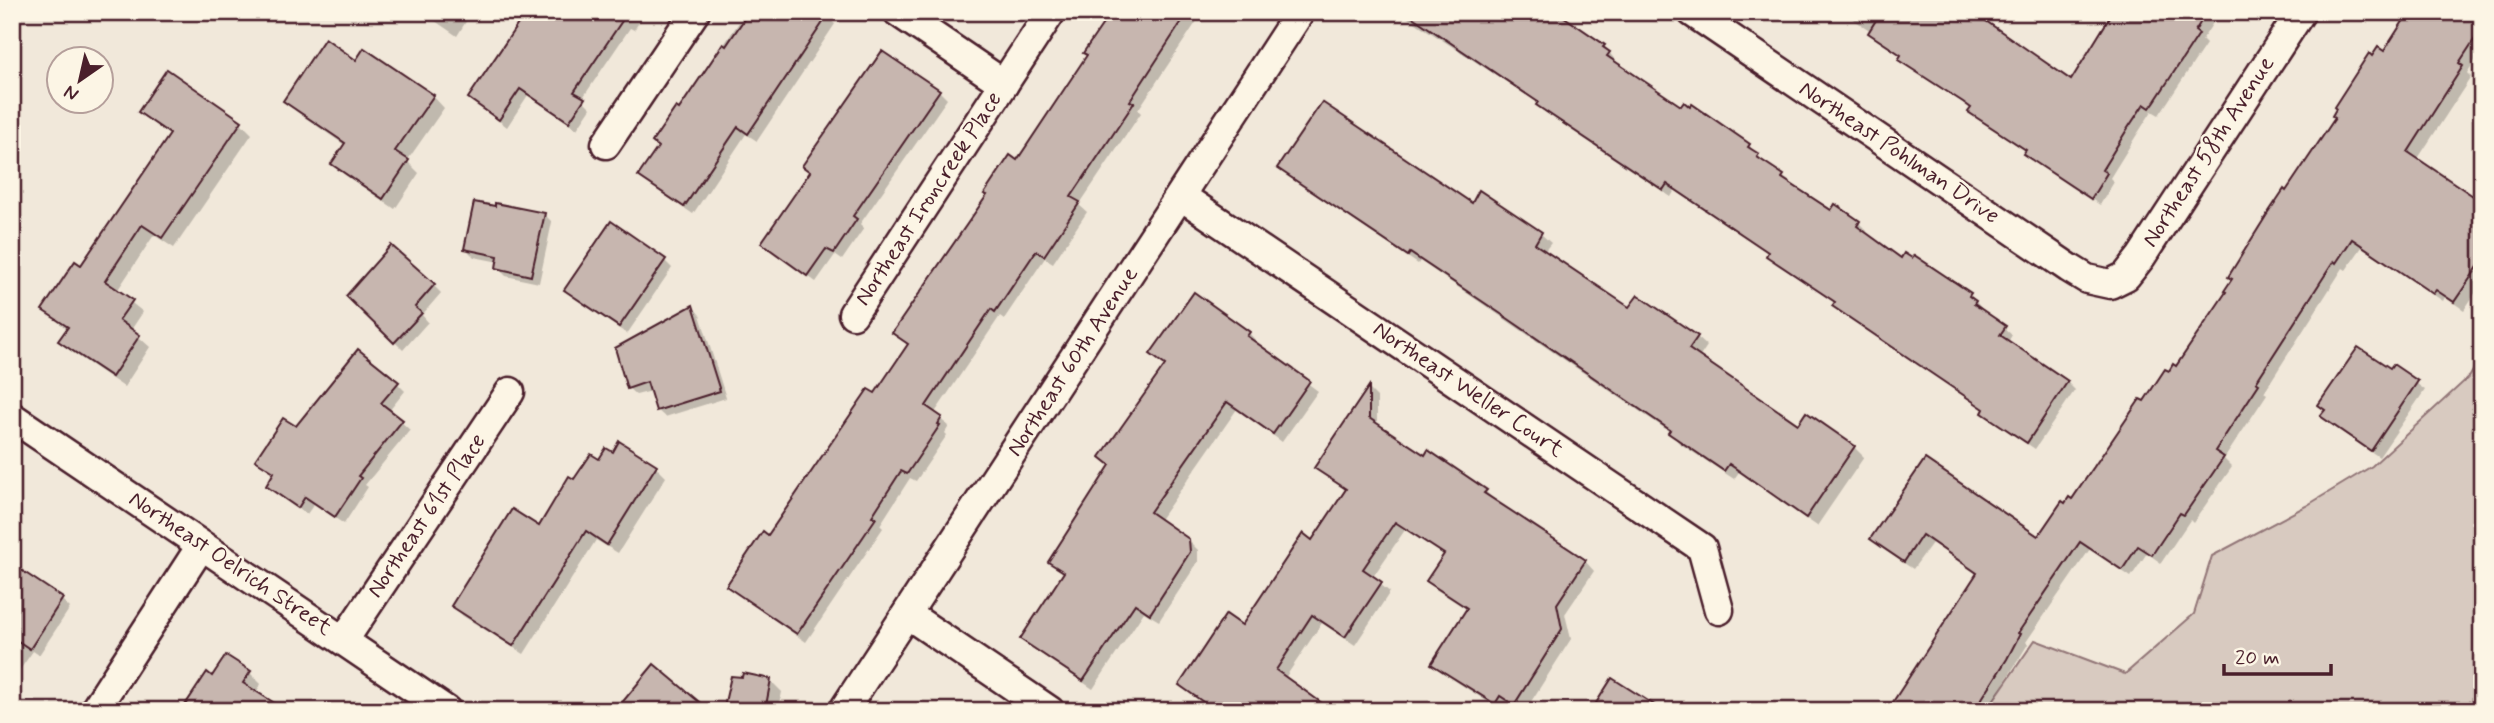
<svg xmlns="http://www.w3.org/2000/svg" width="2494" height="723" font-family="Mynerve,sans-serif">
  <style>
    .green { fill: #d8cac0; stroke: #917476; stroke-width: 2 }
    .shadow { fill: #0003 }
    .building { fill: #c7b6af; stroke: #4a1f2b; stroke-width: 2 }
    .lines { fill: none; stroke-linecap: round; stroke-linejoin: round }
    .street-casing { stroke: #4a1f2b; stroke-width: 33 }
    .street { stroke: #fcf5e5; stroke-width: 28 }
    .labels { text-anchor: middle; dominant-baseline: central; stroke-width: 5; stroke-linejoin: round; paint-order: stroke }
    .street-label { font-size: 23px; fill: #4a1f2b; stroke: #fcf5e5 }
  </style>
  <rect width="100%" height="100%" fill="#f1e8da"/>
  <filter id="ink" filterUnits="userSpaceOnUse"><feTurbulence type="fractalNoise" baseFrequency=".0143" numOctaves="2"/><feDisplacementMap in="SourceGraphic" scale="14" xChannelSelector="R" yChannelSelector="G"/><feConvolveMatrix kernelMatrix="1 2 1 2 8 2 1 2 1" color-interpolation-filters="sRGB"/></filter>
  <g filter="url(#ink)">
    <polygon class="green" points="2482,354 2482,711 1986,711 2035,640 2125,674 2194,614 2212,556 2306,506 2372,466 2470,376"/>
    <g class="shadow">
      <polygon points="422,12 472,12 457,36"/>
      <polygon points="544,12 646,12 634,30 630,28 582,99 591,108 577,129 528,95 507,127 470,98"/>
      <polygon points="746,12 822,12 835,24 757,141 746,134 693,214 649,184 641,176 660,148 679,111"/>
      <polygon points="1112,12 1203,12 1138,110 1141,113 1079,205 1087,212 1053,263 1045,258 1004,319 1000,316 934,414 949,426 945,433 947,435 916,481 910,478 880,525 883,528 806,642 737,594 728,586 768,537 875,396 909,345 894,333 1017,162 1089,56"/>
      <polygon points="1399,12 1551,12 1604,46 1616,61 1615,63 1681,109 1749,145 1766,164 1832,213 1836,207 1859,223 1867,231 1865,234 1902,261 1913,261 1915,257 1970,295 1983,310 2012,335 2008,342 2067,382 2075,390 2035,449 1992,420 1984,412 1985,410 1842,313 1834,306 1836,303 1776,264 1768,256 1769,254 1675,190 1671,197 1546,113 1538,105 1539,103"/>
      <polygon points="1842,12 1976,12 1974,15 2072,83 2116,12 2220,12 2202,40 2206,44 2159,115 2152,111 2136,136 2110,178 2114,182 2100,205 2034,161 2026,153 2027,152 1979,119 1971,111 1972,109 1908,67 1900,59 1902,56 1878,41 1870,33 1871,31"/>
      <polygon points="2482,12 2482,50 2467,73 2471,77 2417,160 2482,204 2482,283 2464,310 2445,297 2443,301 2362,247 2346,270 2343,268 2264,392 2267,394 2224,459 2232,467 2193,523 2190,520 2161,563 2147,553 2131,577 2090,549 2026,642 2028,644 1987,711 1895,711 1978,575 1932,543 1913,569 1881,548 1872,539 1926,461 2039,539 2065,505 2072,501 2169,373 2177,368 2228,293 2287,193 2337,118 2373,58"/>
      <polygon points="356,62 433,96 444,108 407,161 419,173 395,209 345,175 334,164 346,146 297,112 285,101"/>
      <polygon points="939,91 947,99 860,224 864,228 842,260 835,255 816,282 763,243 811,173 804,166"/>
      <polygon points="140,112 241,123 252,134 174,248 154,235 117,291 143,312 131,330 150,347 124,387 72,352 61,341 68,330 44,310 82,267 171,136 152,123"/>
      <polygon points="1279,167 1472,205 1480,193 1541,234 1551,243 1544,252 1629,310 1697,337 1707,346 1699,358 1798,426 1806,415 1854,447 1864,457 1817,526 1739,472 1734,479 1679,443 1670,432 1420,261 1418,264 1289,177"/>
      <polygon points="544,214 552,222 539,283 506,276 498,268 499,262 474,257 466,249"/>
      <polygon points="664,260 672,268 627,334 574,298 566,290"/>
      <polygon points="433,285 441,293 422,315 428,322 403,350 348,296"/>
      <polygon points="693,307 700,315 726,398 665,417 657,410 652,391 636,395 628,388"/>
      <polygon points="1249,333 1257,342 1256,345 1318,391 1282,442 1237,409 1159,521 1188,540 1198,550 1198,562 1159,621 1144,612 1093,689 1031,647 1022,639 1064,574 1050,562 1111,466 1166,367 1153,354"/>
      <polygon points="2394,366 2425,390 2379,457 2330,424 2322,416 2391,371"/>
      <polygon points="397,383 405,391 389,411 410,430 365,485 368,487 344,524 314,504 307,514 268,486 276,474 258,459 296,429"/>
      <polygon points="1369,389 1377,397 1377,426 1426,458 1485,491 1495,500 1585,561 1594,571 1565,614 1571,639 1525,711 1520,711 1510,704 1506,711 1502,711 1443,673 1434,663 1468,610 1437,590 1428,581 1445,556 1405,530 1372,578 1390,592 1355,645 1322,623 1285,678 1330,711 1214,711 1181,685 1242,627 1312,542 1347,491 1316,468"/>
      <polygon points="600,461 656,467 666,477 618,553 596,540 524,654 463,616 453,606 539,528 575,481"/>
      <polygon points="12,566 62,600 70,608 39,655 33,651 12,681"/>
      <polygon points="226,657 250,673 261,684 256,693 212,678"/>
      <polygon points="770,680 782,692 778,711 725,711"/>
    </g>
    <g class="building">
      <polygon points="526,12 628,12 574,92 585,98 569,122 520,89 499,120 468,98"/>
      <polygon points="749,12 830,12 748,134 738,127 684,207 638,176 658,147 652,142 676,107 679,109 723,44 726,46"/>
      <polygon points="1111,12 1188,12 1130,101 1134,103 1071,197 1080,202 1044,256 1036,251 995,312 991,309 926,406 942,417 938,424 940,425 907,474 901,471 872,516 876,518 797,634 726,586 763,531 768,535 868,389 875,393 908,344 892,333 987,195 984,194 1010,155 1017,160 1087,55 1083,53"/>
      <polygon points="1405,12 1557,12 1605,45 1603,47 1610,52 1607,56 1681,106 1684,102 1690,107 1692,104 1750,144 1748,147 1759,154 1757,157 1784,175 1782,178 1831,210 1835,204 1860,221 1857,226 1901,258 1904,253 1912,258 1914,255 1971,293 1969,296 1976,301 1974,304 2006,326 2000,335 2068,381 2027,443 1982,413 1984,409 1832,306 1835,302 1766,256 1768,252 1667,184 1663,190 1536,105 1538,102"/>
      <polygon points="1881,12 1973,12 2071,80 2113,12 2207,12 2195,31 2199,34 2155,101 2150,108 2144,104 2128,128 2102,170 2107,173 2091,199 2023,154 2026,150 1968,112 1971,108 1963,102 1898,60 1901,55 1868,33"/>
      <polygon points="2409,12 2482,12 2482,28 2459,63 2463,66 2408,152 2482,202 2482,261 2454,302 2436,290 2433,294 2352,239 2336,263 2334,261 2256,382 2259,384 2215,451 2224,457 2184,515 2180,513 2152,555 2138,546 2122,570 2080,542 2018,633 2020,634 2007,659 1974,711 1887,711 1977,573 1922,535 1904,562 1870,539 1925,459 2038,536 2062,501 2065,503 2069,497 2072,499 2140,399 2144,401 2165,369 2169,371 2173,364 2176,366 2226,292 2224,291 2232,279 2228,277 2266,216 2284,189 2286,191 2335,118 2332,116 2336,109 2334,107 2369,53 2372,56 2378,47 2384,51"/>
      <polygon points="325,38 356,60 364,48 434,95 395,151 409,160 383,199 331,164 345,143 283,101"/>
      <polygon points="882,51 940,90 853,216 857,219 834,253 826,249 807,276 761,243 810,172 802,166"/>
      <polygon points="167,69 242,121 162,238 142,225 105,281 133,300 119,320 140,335 112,377 58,341 68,327 42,310 75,261 81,265 170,134 138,112"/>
      <polygon points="1322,102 1472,203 1479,190 1542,232 1535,244 1629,307 1638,295 1698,336 1689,349 1798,424 1806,412 1855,446 1806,518 1729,464 1724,471 1668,433 1670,430 1507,318 1410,253 1408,256 1277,168"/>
      <polygon points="474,202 495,206 495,203 545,213 531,276 496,268 498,256 464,249"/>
      <polygon points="611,221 666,259 619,327 564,290"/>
      <polygon points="391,245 435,284 415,307 422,313 394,343 346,296"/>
      <polygon points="1194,292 1250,332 1247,336 1310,381 1273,434 1227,402 1150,512 1189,539 1190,552 1150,614 1135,604 1083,681 1020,639 1064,572 1048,562 1110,465 1100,457 1165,365 1150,354"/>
      <polygon points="693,305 720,391 656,411 647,382 627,389 615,348"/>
      <polygon points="2358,347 2390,368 2393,364 2418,381 2371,451 2320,416 2325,410 2318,405"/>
      <polygon points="358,349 399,382 381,403 403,420 358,476 361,478 335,517 305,497 298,508 266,486 274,472 255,460 283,418 296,426"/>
      <polygon points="1369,386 1369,418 1425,455 1428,450 1487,490 1484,493 1586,560 1557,604 1562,629 1514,705 1500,696 1495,704 1431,664 1467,608 1426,581 1444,554 1395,522 1363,569 1382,582 1345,637 1312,615 1276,670 1333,711 1216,711 1179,685 1226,614 1242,625 1303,533 1312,540 1346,489 1314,468"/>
      <polygon points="619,441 657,465 607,545 586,531 513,646 451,606 512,509 539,526 569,476 574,479 591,454 599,459 606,448 613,452"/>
      <polygon points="12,564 63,598 30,649 12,637"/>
      <polygon points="226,655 251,671 243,683 287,711 181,711 207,672 212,676"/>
      <polygon points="654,664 710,711 615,711"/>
      <polygon points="743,673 771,679 765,711 723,711 731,676 742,677"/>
      <polygon points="1612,678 1664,711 1591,711"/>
    </g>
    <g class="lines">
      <defs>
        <g id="street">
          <polyline points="898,12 1004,84"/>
          <polyline points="1692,12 2069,268 2087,279 2110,284 2126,276 2141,257 2301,12"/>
          <polyline points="606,144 695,12"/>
          <polyline points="1181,196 1702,548 1719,610"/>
          <polyline points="853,314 1051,12"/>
          <polyline points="12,417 447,711"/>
          <polyline points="907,614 1050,711"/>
          <polyline points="344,640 510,392"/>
          <polyline points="94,711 201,546"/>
          <polyline points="843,711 1300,12"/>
        </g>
      </defs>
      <use href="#street" class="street-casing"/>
      <use href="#street" class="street"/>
    </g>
  </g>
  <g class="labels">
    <g class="street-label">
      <text transform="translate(2209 152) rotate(-57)">Northeast 58th Avenue</text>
      <text transform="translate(1899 153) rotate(34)">Northeast Pohlman Drive</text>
      <text transform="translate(929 199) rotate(-57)">Northeast Ironcreek Place</text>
      <text transform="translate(1073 362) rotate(-57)">Northeast 60th Avenue</text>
      <text transform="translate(1468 390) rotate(34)">Northeast Weller Court</text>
      <text transform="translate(427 516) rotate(-56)">Northeast 61st Place</text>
      <text transform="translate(230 564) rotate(34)">Northeast Oelrich Street</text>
    </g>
  </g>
  <rect width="2494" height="723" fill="none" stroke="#fcf5e5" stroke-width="42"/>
  <rect x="21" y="21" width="2452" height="681" fill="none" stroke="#4a1f2b" stroke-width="2.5" filter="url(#ink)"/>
  <g transform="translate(80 80) rotate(214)"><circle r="33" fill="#fcf5e5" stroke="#b59f9b" stroke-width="2"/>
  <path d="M0-5L12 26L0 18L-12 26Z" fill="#4a1f2b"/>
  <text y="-10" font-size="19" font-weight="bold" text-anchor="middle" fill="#4a1f2b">N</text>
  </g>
  <path d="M2224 664v10h107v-10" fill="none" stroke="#4a1f2b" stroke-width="3.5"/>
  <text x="2235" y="664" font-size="21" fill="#4a1f2b" stroke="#fcf5e5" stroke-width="5" paint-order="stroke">20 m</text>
</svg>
